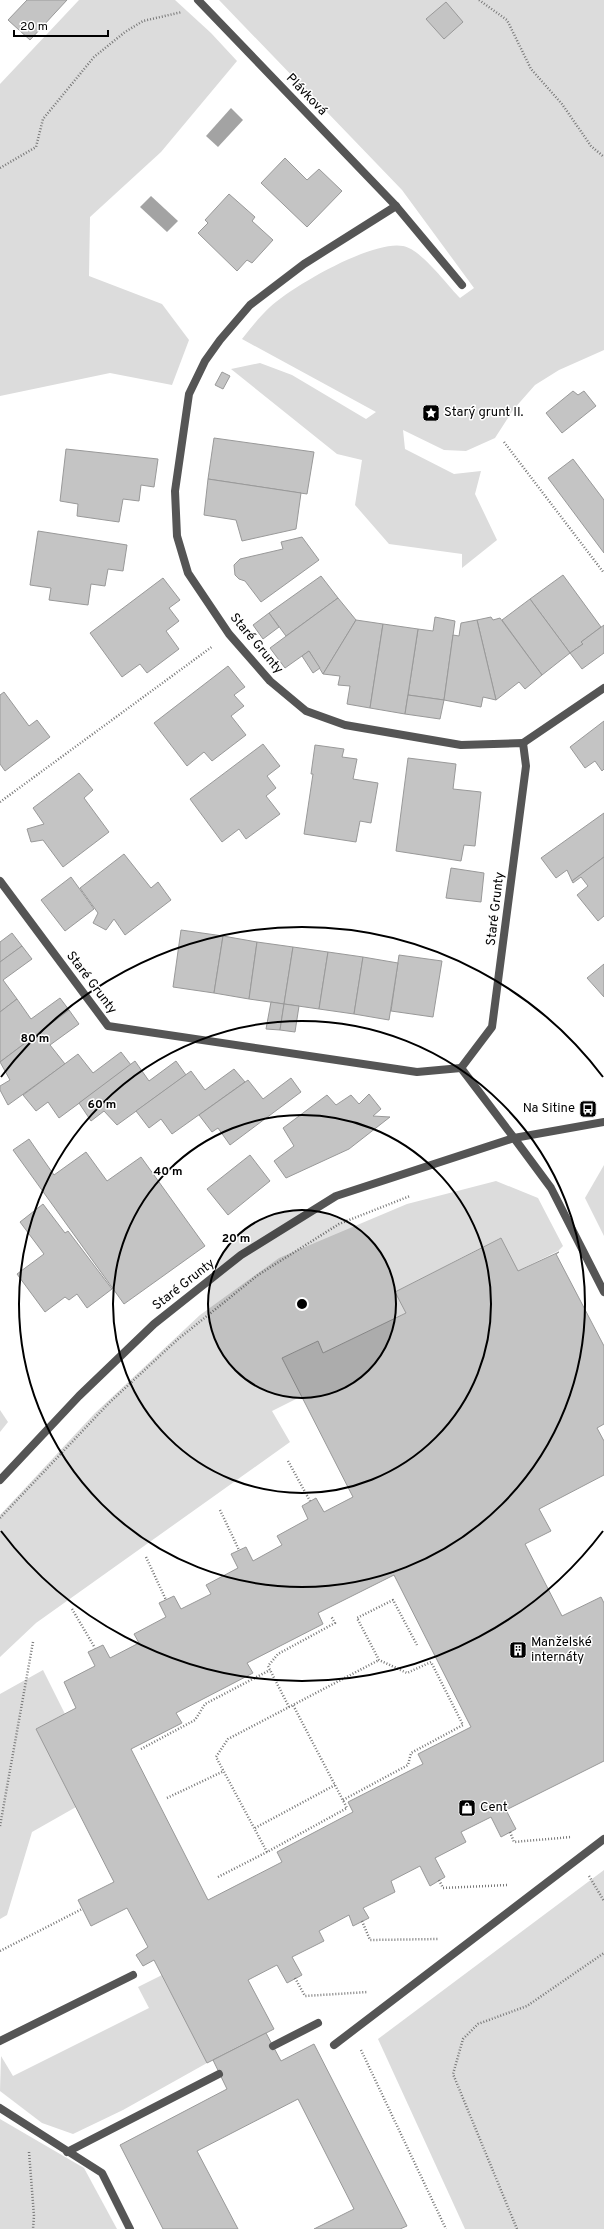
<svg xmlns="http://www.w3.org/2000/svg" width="604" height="2229" font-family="Overpass,sans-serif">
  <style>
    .green { fill: #dcdcdc }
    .water { fill: #a3a3a3 }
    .building { fill: #c4c4c4; stroke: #999; fill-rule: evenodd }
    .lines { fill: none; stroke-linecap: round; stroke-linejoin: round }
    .path { stroke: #777; stroke-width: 2.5; stroke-dasharray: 1 2; stroke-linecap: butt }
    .service { stroke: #555; stroke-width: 8 }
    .minor { stroke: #555; stroke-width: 8 }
    .ring { fill: none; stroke: #000; stroke-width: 2 }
    .labels { text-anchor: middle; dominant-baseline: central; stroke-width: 3; stroke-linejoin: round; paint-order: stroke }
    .street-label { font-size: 13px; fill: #000; stroke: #fff }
    .poi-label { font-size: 13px; fill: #000; stroke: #fff; text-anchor: start }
    .centre { fill: #000; stroke: #fff; stroke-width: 2 }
    .ring-label { font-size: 12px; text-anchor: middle; font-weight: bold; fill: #000; stroke: #fff; stroke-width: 3; stroke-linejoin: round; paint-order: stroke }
  </style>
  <rect width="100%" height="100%" fill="#fff"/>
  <g class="green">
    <polygon points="79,0 175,0 211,33 237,61 161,152 90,217 89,276 162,304 189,340 172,385 110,373 0,396 0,84"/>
    <path d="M219 0H604V350L559 370 535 385 513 410 495 438 466 451 444 450 403 430 405 449 454 474 481 471 475 494 497 540 462 568V554L389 544 355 505 362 460 337 454 231 369 260 363 292 375 366 419 376 412 242 339C251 328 260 316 270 307 293 286 372 240 403 246 421 249 447 285 460 298L474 288 402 190Z"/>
    <polygon points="604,1165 604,1236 585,1198"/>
    <polygon points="496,1181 538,1198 563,1246 558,1251 518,1271 500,1238 395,1292 406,1313 323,1353 318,1341 282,1358 302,1396 272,1411 290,1442 36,1623 0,1657 0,1515 95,1413 200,1315 279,1258 407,1204"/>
    <polygon points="0,1410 8,1422 0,1432"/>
    <polygon points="43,1670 65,1714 36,1729 76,1807 32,1832 7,1915 0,1919 0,1694"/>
    <polygon points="604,1870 604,2229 465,2229 378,2039"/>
    <polygon points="162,1975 207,2063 123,2110 73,2134 42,2123 0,2091 1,2056 13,2076 149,2008 138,1987"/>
    <polygon points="0,2119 84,2168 117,2229 0,2229"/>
  </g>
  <g class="water">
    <polygon points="231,108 243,120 218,147 206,136"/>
    <polygon points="151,196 178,221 167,232 140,207"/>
  </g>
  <g class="building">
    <polygon points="27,0 67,0 30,40 8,20"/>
    <polygon points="446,2 463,22 444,39 426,19"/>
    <polygon points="285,158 307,180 319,169 342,191 307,227 261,183"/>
    <polygon points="229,194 255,217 252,221 273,240 252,263 247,260 237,271 198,233 208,223 205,220"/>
    <polygon points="222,372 230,376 223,389 215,385"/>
    <polygon points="573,391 578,395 584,391 596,406 562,433 546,413"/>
    <polygon points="214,438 314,452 307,494 208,479"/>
    <polygon points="66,449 158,459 154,487 141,485 139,501 123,499 119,522 77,516 78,504 60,501"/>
    <polygon points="573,459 604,500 604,553 548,478"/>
    <polygon points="208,479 301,493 296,529 242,541 236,520 204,515"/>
    <polygon points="38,531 127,545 123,571 108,569 105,586 91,584 88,605 49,600 51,588 30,585"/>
    <polygon points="302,537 319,560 261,602 245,581 239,579 235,575 234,565 240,559 283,549 281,542"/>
    <polygon points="563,575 601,627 581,642 583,644 570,653 530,599"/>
    <polygon points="321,576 338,598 286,636 269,613"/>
    <polygon points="163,578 180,600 169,608 179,621 166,631 179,649 147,673 140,664 122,677 90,633"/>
    <polygon points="338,598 356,620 323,674 309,651 285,668 270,648"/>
    <polygon points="530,599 570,653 542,675 502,620"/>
    <polygon points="269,613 279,627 263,639 253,625"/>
    <polygon points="435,617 455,621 444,700 408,695 418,629 433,631"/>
    <polygon points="491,617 493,620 500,618 542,675 525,689 519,682 496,700 477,620"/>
    <polygon points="356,620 383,624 370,708 347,704 350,686 338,685 340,676 323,674"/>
    <polygon points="477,620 496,700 483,697 481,707 444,700 453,635 459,636 461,623"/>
    <polygon points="383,624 418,629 405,714 370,708"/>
    <polygon points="604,625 604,653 582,669 570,653 583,644 581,642"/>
    <polygon points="309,651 320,668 313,673 302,656"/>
    <polygon points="228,666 245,687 234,695 244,706 231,716 246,735 212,761 204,752 187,766 154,723"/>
    <polygon points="4,692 29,726 37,720 50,737 5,771 0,764 0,695"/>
    <polygon points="408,695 444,700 440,719 405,714"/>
    <polygon points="604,721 604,769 602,771 595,761 585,768 570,747"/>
    <polygon points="263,744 280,766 267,776 276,788 266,796 280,814 246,839 239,829 222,842 190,799"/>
    <polygon points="315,745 344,749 342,757 357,759 353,779 378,783 371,823 360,821 356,842 304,834 313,774 311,774"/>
    <polygon points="408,758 456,764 453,789 481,792 475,846 464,845 461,861 396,851"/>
    <polygon points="79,773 93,790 84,798 109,832 63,867 43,840 31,842 27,829 44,824 33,808"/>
    <polygon points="604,813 604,857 572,881 567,870 556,878 541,858"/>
    <polygon points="124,854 151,888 158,882 171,900 125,935 114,919 106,930 93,923 98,913 80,888"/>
    <polygon points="604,857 604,916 598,921 577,895 588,886 581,877 573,883 572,881"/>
    <polygon points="451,868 484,873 481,902 446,898"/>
    <polygon points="71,877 94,909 65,931 41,900"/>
    <polygon points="181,930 223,936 214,993 173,987"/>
    <polygon points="12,933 22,946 0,962 0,942"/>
    <polygon points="223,936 257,942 249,999 214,993"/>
    <polygon points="257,942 293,947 284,1004 249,999"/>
    <polygon points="22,946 32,959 3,980 17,999 0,1012 0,962"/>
    <polygon points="293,947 328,952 319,1009 284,1004"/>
    <polygon points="328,952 363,957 354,1014 319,1009"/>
    <polygon points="399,955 442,961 433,1017 391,1011"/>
    <polygon points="363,957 398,963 389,1020 354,1014"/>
    <polygon points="604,964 604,997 587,978"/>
    <polygon points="60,998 69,1010 0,1062 0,1012 17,999 31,1019"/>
    <polygon points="271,1002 284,1004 280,1030 266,1029"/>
    <polygon points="284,1004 299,1006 295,1032 280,1030"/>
    <polygon points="69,1010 79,1024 50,1045 65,1064 8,1105 0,1090 0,1086 10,1080 0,1062"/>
    <polygon points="121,1052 131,1065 59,1118 48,1102 36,1111 23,1095 78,1054 93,1073"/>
    <polygon points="135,1061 149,1081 176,1061 186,1075 117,1125 104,1111 91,1121 79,1103"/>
    <polygon points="234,1069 245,1082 172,1134 161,1119 149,1128 136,1111 191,1071 205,1090"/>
    <polygon points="291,1078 301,1092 230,1145 218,1128 212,1132 199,1115 248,1080 263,1099"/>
    <polygon points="369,1094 381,1109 373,1116 390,1117 349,1149 286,1178 274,1161 294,1146 283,1128 327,1095 336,1105 351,1095 359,1104"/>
    <polygon points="29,1139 54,1175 86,1152 107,1181 141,1157 205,1246 124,1304 13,1150"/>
    <polygon points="250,1155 270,1181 228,1215 207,1189"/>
    <polygon points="43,1204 65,1233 68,1231 112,1289 87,1308 77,1294 69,1300 65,1297 45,1312 17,1274 44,1254 20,1222"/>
    <path d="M501 1238 518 1271 559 1252 556 1254 604 1346V1424L597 1428 604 1441V1475L539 1509 551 1531 525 1544 562 1616 601 1597 604 1603V1761L506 1810 516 1829 501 1837 491 1817 461 1832 466 1842 435 1858 445 1877 430 1886 420 1866 391 1881 395 1892 363 1908 369 1918 353 1926 349 1915 319 1931 324 1941 292 1957 302 1975 287 1983 277 1965 248 1980 274 2029 207 2063 154 1960 143 1966 136 1955 148 1947 127 1908 91 1926 78 1900 114 1882 36 1729 76 1708 64 1682 95 1666 88 1652 103 1645 110 1658 139 1643 134 1634 166 1617 159 1603 174 1596 181 1609 211 1594 206 1585 238 1568 231 1554 246 1547 253 1561 282 1545 277 1536 308 1519 302 1506 316 1498 324 1512 353 1497 282 1358 318 1341 323 1353 406 1313 395 1292ZM394 1575 471 1727 418 1754 423 1764 348 1802 353 1812 277 1852 282 1862 208 1900 131 1749 182 1723 176 1713 253 1673 247 1663 323 1624 318 1613Z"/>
    <polygon points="266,2033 281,2061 314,2044 407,2226 400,2229 314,2229 354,2209 298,2099 197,2151 238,2229 163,2229 120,2145 227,2089 213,2060"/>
  </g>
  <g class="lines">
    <g class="path">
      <polyline points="479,0 507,20 531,69 562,104 591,146 604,157"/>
      <polyline points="0,168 36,147 43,119 94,57 125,32 143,21 182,12"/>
      <polyline points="504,442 604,573"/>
      <polyline points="0,802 213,646"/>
      <polyline points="288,1461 310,1501"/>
      <polyline points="220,1510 239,1550"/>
      <polyline points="0,1518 109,1403 177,1340 258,1275 339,1224 410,1196"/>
      <polyline points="146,1557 166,1600"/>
      <polyline points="72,1609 95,1648"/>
      <polyline points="289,1707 268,1666 278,1654 335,1623 331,1616"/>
      <polyline points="141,1749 195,1720 205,1704 270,1670"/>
      <polyline points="167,1798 224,1771"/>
      <polyline points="343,1800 408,1765 411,1753 463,1725 431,1662 407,1673 379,1660 357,1618 393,1600 417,1645"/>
      <polyline points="0,1826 33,1642"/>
      <polyline points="255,1828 335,1785"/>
      <polyline points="510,1832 514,1842 571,1837"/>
      <polyline points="267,1852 216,1757 228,1739 379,1660"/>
      <polyline points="589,1876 604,1901"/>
      <polyline points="218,1877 267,1852 347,1808 293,1705"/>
      <polyline points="439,1880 443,1888 508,1885"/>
      <polyline points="362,1921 370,1940 439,1939"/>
      <polyline points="0,1951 82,1909"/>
      <polyline points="295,1978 305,1996 368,1992"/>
      <polyline points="361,2050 446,2229"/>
      <polyline points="29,2152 34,2216 33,2229"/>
      <polyline points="517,2229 453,2074 463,2039 478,2024 527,2006 604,1953"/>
    </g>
    <g class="service">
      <polyline points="514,1138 551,1188 604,1292"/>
      <polyline points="0,2041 133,1975"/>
      <polyline points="334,2045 604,1839"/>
      <polyline points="273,2046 318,2023"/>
      <polyline points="0,2108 102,2173 130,2229"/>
      <polyline points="67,2152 219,2074"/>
    </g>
    <g class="minor">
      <polyline points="198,0 396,206 462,285"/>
      <polyline points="396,206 304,264 250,305 220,340 205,361 189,394 175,491 177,536 188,573 229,634 270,681 306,711 345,725 461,745 523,743 526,766 492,1027 461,1068"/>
      <polyline points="523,743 604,688"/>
      <polyline points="0,881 108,1026 417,1072 461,1068 514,1138"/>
      <polyline points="0,1480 79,1396 154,1324 241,1255 336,1196 514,1138 604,1122"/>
    </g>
  </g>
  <circle cx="302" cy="1304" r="94" fill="#000" fill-opacity=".12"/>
  <g class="ring">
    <circle cx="302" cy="1304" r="94"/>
    <circle cx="302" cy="1304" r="189"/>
    <circle cx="302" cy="1304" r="283"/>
    <path d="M603 1531A377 377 0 0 1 1 1531M1 1077A377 377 0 0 1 603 1077"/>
  </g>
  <defs>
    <symbol id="sight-square" viewBox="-11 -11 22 22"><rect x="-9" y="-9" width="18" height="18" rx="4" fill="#000" stroke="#fff"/><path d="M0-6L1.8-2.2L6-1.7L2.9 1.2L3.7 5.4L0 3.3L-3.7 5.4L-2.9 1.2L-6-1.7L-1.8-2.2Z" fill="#fff"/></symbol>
    <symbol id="bus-square" viewBox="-11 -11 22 22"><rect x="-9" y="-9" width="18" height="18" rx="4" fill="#000" stroke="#fff"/><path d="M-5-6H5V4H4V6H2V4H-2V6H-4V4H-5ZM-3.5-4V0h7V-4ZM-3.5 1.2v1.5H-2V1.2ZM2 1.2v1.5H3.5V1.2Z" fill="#fff"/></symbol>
    <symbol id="building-square" viewBox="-11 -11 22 22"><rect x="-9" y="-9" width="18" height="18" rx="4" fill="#000" stroke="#fff"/><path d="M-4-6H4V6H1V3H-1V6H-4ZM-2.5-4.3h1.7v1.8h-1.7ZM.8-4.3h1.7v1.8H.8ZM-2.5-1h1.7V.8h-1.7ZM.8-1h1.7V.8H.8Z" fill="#fff"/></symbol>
    <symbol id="shop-square" viewBox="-11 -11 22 22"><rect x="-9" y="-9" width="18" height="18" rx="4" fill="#000" stroke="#fff"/><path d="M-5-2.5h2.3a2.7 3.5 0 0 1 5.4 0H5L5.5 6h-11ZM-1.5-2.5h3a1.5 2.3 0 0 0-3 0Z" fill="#fff"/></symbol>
  </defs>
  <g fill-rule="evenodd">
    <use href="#sight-square" x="421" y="403" width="20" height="20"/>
    <use href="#bus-square" x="578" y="1099" width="20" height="20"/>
    <use href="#building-square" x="508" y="1640" width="20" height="20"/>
    <use href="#shop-square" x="457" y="1798" width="20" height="20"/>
  </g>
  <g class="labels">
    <g class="street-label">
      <text transform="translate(306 95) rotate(46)">Plávková</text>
      <text transform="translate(256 644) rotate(50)">Staré Grunty</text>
      <text transform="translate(496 909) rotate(-83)">Staré Grunty</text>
      <text transform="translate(91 983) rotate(53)">Staré Grunty</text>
      <text transform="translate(184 1285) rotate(-38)">Staré Grunty</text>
    </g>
    <g class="poi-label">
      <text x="444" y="413">Starý grunt II.</text>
      <text x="575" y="1109" text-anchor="end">Na Sitine</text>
      <text x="531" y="1643">Manželské<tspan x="531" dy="15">internáty</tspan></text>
      <text x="480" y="1808">Cent</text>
    </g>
  </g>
  <circle cx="302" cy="1304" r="6" class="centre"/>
  <g class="ring-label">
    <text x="35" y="1042">80 m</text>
    <text x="102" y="1108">60 m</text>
    <text x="168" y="1175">40 m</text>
    <text x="236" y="1242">20 m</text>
  </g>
  <path d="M14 30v6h94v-6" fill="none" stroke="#000000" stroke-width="2"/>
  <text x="20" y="30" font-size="12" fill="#000000" stroke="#ffffff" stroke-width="3" paint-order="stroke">20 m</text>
</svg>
